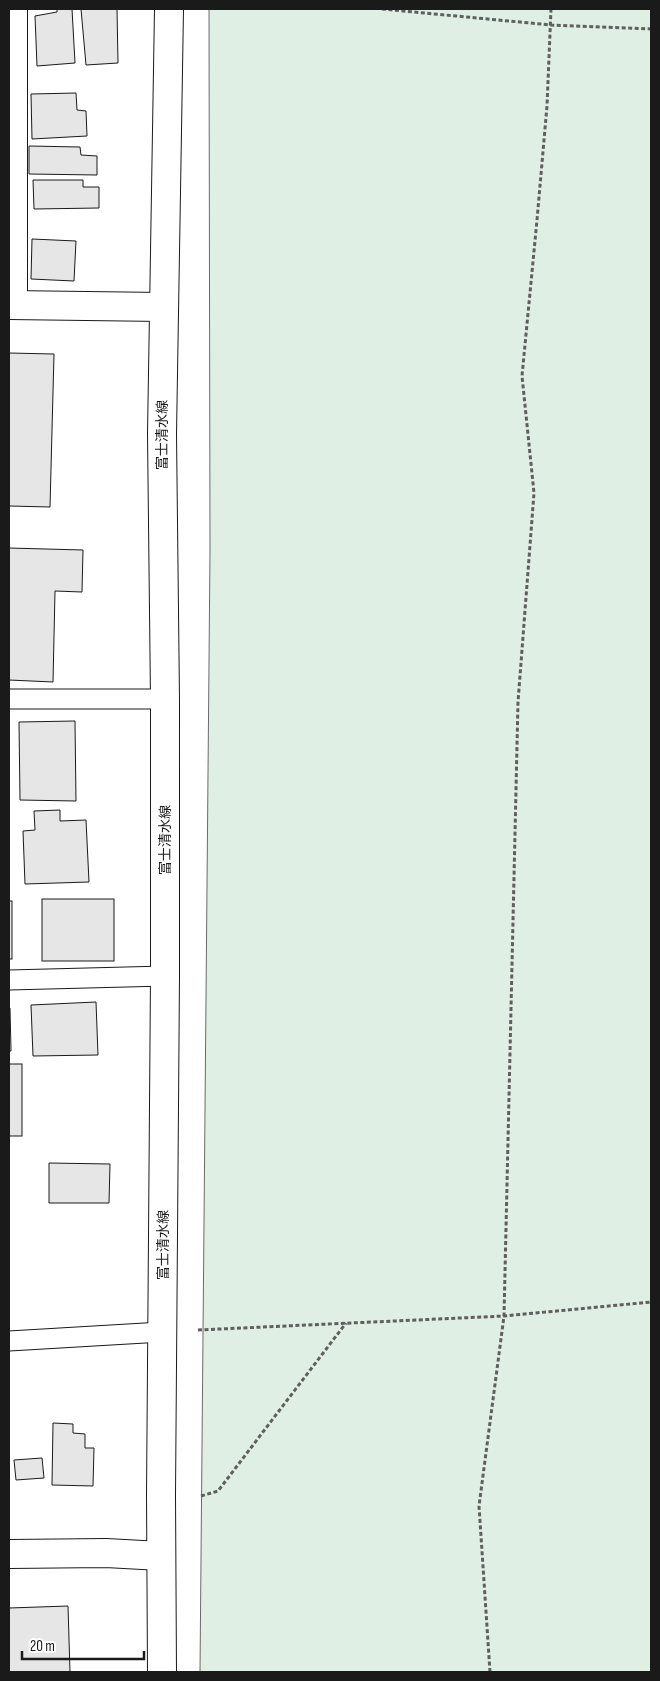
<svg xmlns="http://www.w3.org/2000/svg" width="660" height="1681" font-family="'Sofia Sans Condensed','Noto Sans JP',sans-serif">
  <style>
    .green { fill: #e0efe3; stroke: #6a6a6a }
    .building { fill: #e6e6e6; stroke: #1a1a1a }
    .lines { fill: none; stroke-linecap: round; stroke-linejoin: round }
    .lane-casing { stroke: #1a1a1a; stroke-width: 21 }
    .street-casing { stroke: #1a1a1a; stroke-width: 30 }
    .secondary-casing { stroke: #1a1a1a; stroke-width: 30 }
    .path { stroke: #5f5f5f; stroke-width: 3; stroke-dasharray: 4 2.5; stroke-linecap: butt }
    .lane { stroke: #fff; stroke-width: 19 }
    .street { stroke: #fff; stroke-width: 28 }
    .secondary { stroke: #fff; stroke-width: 28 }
    .labels { text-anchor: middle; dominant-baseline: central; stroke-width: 4; stroke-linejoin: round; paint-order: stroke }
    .street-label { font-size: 14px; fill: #1a1a1a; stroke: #fff }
  </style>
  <rect width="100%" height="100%" fill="#fff"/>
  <polygon class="green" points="209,9 651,9 651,1672 200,1672 210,550"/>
  <g class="building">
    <polygon points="57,9 72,9 75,63 37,66 35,16 57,12"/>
    <polygon points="81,9 117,9 118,63 86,65"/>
    <polygon points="76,93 77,110 86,111 87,136 32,139 31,94"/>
    <polygon points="29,146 80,147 81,155 97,156 97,175 29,174"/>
    <polygon points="33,180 83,180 83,187 99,187 99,208 34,209"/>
    <polygon points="32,239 76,241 74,281 31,279"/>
    <polygon points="9,353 54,354 50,507 9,506"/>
    <polygon points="9,548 83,550 82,592 55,591 53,682 9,680"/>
    <polygon points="75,721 76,801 20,800 19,722"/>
    <polygon points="60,810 60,821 86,820 89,882 25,884 23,831 35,830 34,811"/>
    <rect x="42" y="899" width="72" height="62"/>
    <rect x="9" y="901" width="3" height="58"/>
    <polygon points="96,1002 98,1055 33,1056 31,1005"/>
    <polygon points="9,1008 10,1008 11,1051 9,1051"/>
    <rect x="9" y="1064" width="13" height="72"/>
    <polygon points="49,1163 110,1164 109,1203 49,1203"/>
    <polygon points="53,1423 73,1424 73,1433 85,1434 85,1448 94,1448 93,1486 52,1485"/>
    <polygon points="42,1458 44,1478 16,1480 14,1460"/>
    <polygon points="68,1606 70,1672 9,1672 9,1608"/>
  </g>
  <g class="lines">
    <defs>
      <g id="lane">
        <polyline points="9,699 165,699"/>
        <polyline points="9,980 165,976"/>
        <polyline points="9,1341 162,1332"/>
      </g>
      <g id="street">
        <polyline points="13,9 13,305"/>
        <polyline points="9,305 163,307"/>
      </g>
      <g id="secondary">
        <polyline points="9,1554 106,1553 161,1556"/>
        <polyline points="162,1672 161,1495 165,976 165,699 162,434 169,9"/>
      </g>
    </defs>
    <use href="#lane" class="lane-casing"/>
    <use href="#street" class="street-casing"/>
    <use href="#secondary" class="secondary-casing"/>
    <g class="path">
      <polyline points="382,9 551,25 651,29"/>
      <polyline points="198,1330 504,1316 651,1302"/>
      <polyline points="201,1496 218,1491 346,1323"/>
      <polyline points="490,1672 479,1506 504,1316 518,702 534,493 522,376 537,220 547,106 551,9"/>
    </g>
    <use href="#lane" class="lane"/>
    <use href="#street" class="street"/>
    <use href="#secondary" class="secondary"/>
  </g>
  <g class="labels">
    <g class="street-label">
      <text transform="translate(162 435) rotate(-90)">富士清水線</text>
      <text transform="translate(165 840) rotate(-90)">富士清水線</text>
      <text transform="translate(163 1245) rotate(-90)">富士清水線</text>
    </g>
  </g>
  <rect width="660" height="1681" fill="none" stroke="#1a1a1a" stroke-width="20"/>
  <path d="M22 1651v8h122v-8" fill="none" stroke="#1a1a1a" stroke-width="2.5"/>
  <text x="30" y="1651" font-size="15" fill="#1a1a1a" stroke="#ffffff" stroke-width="4" paint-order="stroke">20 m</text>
</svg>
